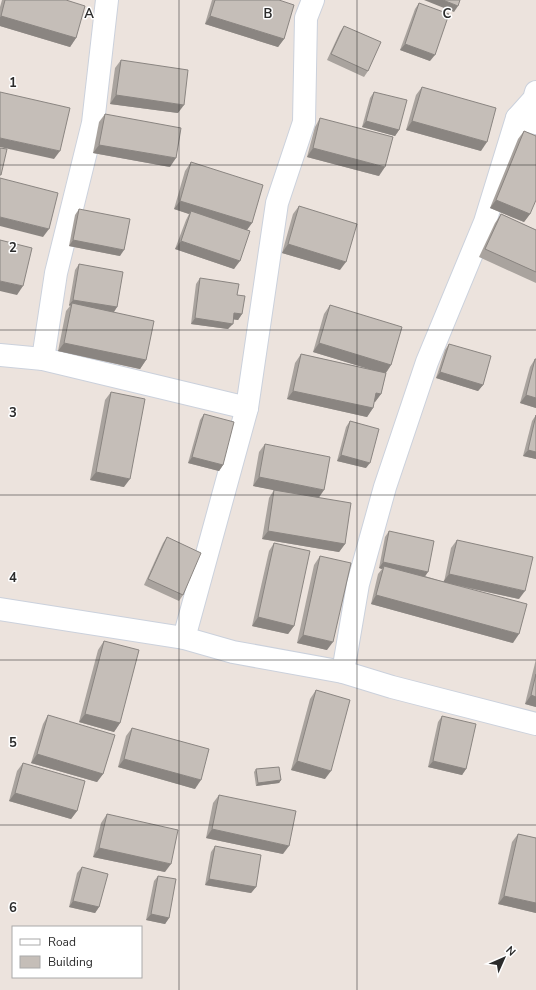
<svg xmlns="http://www.w3.org/2000/svg" width="536" height="990" font-family="'Nunito Sans',sans-serif">
  <style>
    .lines { fill: none; stroke-linecap: round; stroke-linejoin: round }
    .minor-casing { stroke: #cbd1dc; stroke-width: 24 }
    .minor { stroke: #fff; stroke-width: 22 }
    .wall { fill: #a9a39e }
    .shaded-wall { fill: #8a8581 }
    .building { fill: #c5beb8; stroke: #8a8581 }
    .grid { fill: none; stroke: #2b2b2b; stroke-width: 1; stroke-opacity: 0.55 }
    .grid-label { font-size: 13px; text-anchor: middle; font-weight: bold; fill: #2b2b2b; stroke: #fff; stroke-width: 3; stroke-linejoin: round; paint-order: stroke }
  </style>
  <rect width="100%" height="100%" fill="#ece3dd"/>
  <g class="lines">
    <defs>
      <g id="minor">
        <polyline points="536,92 534,99 517,118 536,123"/>
        <polyline points="0,355 43,359 247,408 277,203 304,122 306,18 313,0"/>
        <polyline points="43,359 56,273 93,123 107,0"/>
        <polyline points="0,609 184,638 233,652 343,672 392,687 536,724"/>
        <polyline points="184,638 247,408"/>
        <polyline points="343,672 358,584 385,487 427,362 485,222 517,118"/>
      </g>
    </defs>
    <use href="#minor" class="minor-casing"/>
    <use href="#minor" class="minor"/>
  </g>
  <g class="wall">
    <polygon points="2,0 66,0 76,38 70,47 0,26 0,7"/>
    <polygon points="212,0 279,0 284,39 278,47 205,24"/>
    <polygon points="419,3 430,61 400,50 415,9"/>
    <polygon points="344,26 368,71 364,77 327,60 340,32"/>
    <polygon points="121,60 178,113 110,104 115,68"/>
    <polygon points="422,87 481,151 406,130 416,95"/>
    <polygon points="374,92 399,130 395,136 362,127 370,98"/>
    <polygon points="105,114 170,167 93,153 99,122"/>
    <polygon points="320,118 379,176 307,157 315,127"/>
    <polygon points="524,131 530,214 524,222 490,208 518,139"/>
    <polygon points="191,162 252,223 247,230 234,269 175,249 186,220 189,214 174,209 185,171"/>
    <polygon points="299,206 340,270 282,253 293,214"/>
    <polygon points="79,209 120,256 69,246 75,215"/>
    <polygon points="501,214 536,230 536,283 479,257 495,223"/>
    <polygon points="79,264 117,307 114,312 146,360 140,369 58,351 66,311 70,306 69,305 75,270"/>
    <polygon points="200,278 237,295 242,314 238,320 233,319 228,329 191,324 196,284"/>
    <polygon points="330,305 391,365 386,373 381,394 375,402 374,402 373,408 367,417 287,399 295,363 301,354 373,370 313,352 324,314"/>
    <polygon points="449,344 483,385 478,391 436,378 445,350"/>
    <polygon points="535,359 536,408 520,403 530,367"/>
    <polygon points="111,392 124,487 90,480 105,400"/>
    <polygon points="204,414 223,465 219,471 188,463 200,420"/>
    <polygon points="536,415 536,459 523,456 532,421"/>
    <polygon points="350,421 366,468 337,461 346,427"/>
    <polygon points="265,444 319,498 345,544 339,552 262,539 269,498 274,490 275,490 253,486 259,452"/>
    <polygon points="389,531 425,576 444,582 451,548 457,540 519,599 458,586 513,643 371,604 378,574 382,569 379,568 385,537"/>
    <polygon points="167,537 183,595 179,601 144,585 163,543"/>
    <polygon points="274,543 294,626 288,634 252,626 269,551"/>
    <polygon points="320,556 327,650 297,643 314,565"/>
    <polygon points="104,641 120,723 114,732 79,722 98,650"/>
    <polygon points="536,659 536,707 525,704"/>
    <polygon points="316,690 325,779 291,770 310,699"/>
    <polygon points="48,715 103,774 97,782 31,763 43,724"/>
    <polygon points="442,716 466,769 462,775 428,767 438,722"/>
    <polygon points="132,728 195,789 118,767 126,736"/>
    <polygon points="23,763 77,811 71,819 9,801 17,771"/>
    <polygon points="256,769 281,780 279,783 256,786 254,772"/>
    <polygon points="219,795 283,854 206,838 213,803"/>
    <polygon points="107,814 165,872 93,857 101,823"/>
    <polygon points="518,834 536,838 536,913 498,904 512,842"/>
    <polygon points="215,846 256,887 251,893 205,885 211,852"/>
    <polygon points="82,867 99,907 95,913 69,907 77,873"/>
    <polygon points="158,876 169,918 165,924 146,920 154,881"/>
  </g>
  <g class="shaded-wall">
    <polygon points="424,0 443,0 458,6 454,12"/>
    <polygon points="1,16 76,38 70,47 0,26 0,17"/>
    <polygon points="210,16 284,39 278,47 205,24"/>
    <polygon points="405,44 435,55 430,61 400,50"/>
    <polygon points="116,95 184,105 178,113 110,104"/>
    <polygon points="366,121 399,130 395,136 362,127"/>
    <polygon points="412,121 487,142 481,151 406,130"/>
    <polygon points="0,138 60,151 54,159 0,147"/>
    <polygon points="99,145 176,158 170,167 93,153"/>
    <polygon points="313,148 385,167 379,176 307,157"/>
    <polygon points="496,200 530,214 524,222 490,208"/>
    <polygon points="180,201 252,223 246,231 191,211 189,214 174,209"/>
    <polygon points="0,217 49,229 43,237 0,226"/>
    <polygon points="73,240 124,250 120,256 69,246"/>
    <polygon points="181,241 240,261 234,269 175,249"/>
    <polygon points="288,244 346,262 340,270 282,253"/>
    <polygon points="0,281 23,286 17,295 0,291"/>
    <polygon points="73,300 117,307 113,313 72,303 70,306 69,305"/>
    <polygon points="234,313 242,314 238,320 230,319"/>
    <polygon points="195,318 233,324 228,329 191,324"/>
    <polygon points="64,343 146,360 140,369 58,351"/>
    <polygon points="319,343 391,365 385,374 313,352"/>
    <polygon points="440,372 483,385 478,391 436,378"/>
    <polygon points="293,391 373,408 367,417 287,399"/>
    <polygon points="376,393 381,394 375,402 370,401"/>
    <polygon points="526,395 536,398 536,408 520,403"/>
    <polygon points="528,450 536,452 536,459 523,456"/>
    <polygon points="341,455 370,463 366,468 337,461"/>
    <polygon points="192,457 223,465 219,471 188,463"/>
    <polygon points="96,472 130,479 124,487 90,480"/>
    <polygon points="259,477 324,490 318,499 253,486"/>
    <polygon points="268,531 345,544 339,552 262,539"/>
    <polygon points="383,562 428,572 424,578 384,566 382,569 379,568"/>
    <polygon points="449,574 525,591 519,599 443,582"/>
    <polygon points="376,595 519,634 513,643 371,604"/>
    <polygon points="258,617 294,626 288,634 252,626"/>
    <polygon points="303,635 333,642 327,650 297,643"/>
    <polygon points="531,695 536,697 536,707 525,704"/>
    <polygon points="85,714 120,723 114,732 79,722"/>
    <polygon points="37,754 103,774 97,782 31,763"/>
    <polygon points="124,759 201,780 195,789 118,767"/>
    <polygon points="297,761 331,771 325,779 291,770"/>
    <polygon points="433,761 466,769 462,775 428,767"/>
    <polygon points="281,780 279,783 256,786 258,783"/>
    <polygon points="15,793 77,811 71,819 9,801"/>
    <polygon points="212,829 289,846 283,854 206,838"/>
    <polygon points="99,848 171,864 165,872 93,857"/>
    <polygon points="209,879 256,887 251,893 205,885"/>
    <polygon points="504,896 536,903 536,913 498,904"/>
    <polygon points="73,901 99,907 95,913 69,907"/>
    <polygon points="151,914 169,918 165,924 146,920"/>
  </g>
  <g class="building">
    <polygon points="5,0 66,0 85,6 76,38 1,16"/>
    <polygon points="215,0 279,0 294,5 284,39 210,16"/>
    <polygon points="443,0 460,0 458,6"/>
    <polygon points="419,3 449,14 435,55 405,44"/>
    <polygon points="344,26 381,42 368,71 331,54"/>
    <polygon points="121,60 188,70 184,105 116,95"/>
    <polygon points="422,87 496,108 487,142 412,121"/>
    <polygon points="0,92 70,108 60,151 0,138"/>
    <polygon points="374,92 407,100 399,130 366,121"/>
    <polygon points="105,114 181,128 176,158 99,145"/>
    <polygon points="320,118 393,137 385,167 313,148"/>
    <polygon points="524,131 536,136 536,200 530,214 496,200"/>
    <polygon points="0,148 7,149 1,175 0,175"/>
    <polygon points="191,162 263,185 252,223 180,201"/>
    <polygon points="0,178 58,193 49,229 0,217"/>
    <polygon points="299,206 357,224 346,262 288,244"/>
    <polygon points="79,209 130,219 124,250 73,240"/>
    <polygon points="191,211 250,231 240,261 181,241"/>
    <polygon points="501,214 536,230 536,272 485,249"/>
    <polygon points="0,240 32,248 23,286 0,281"/>
    <polygon points="79,264 123,272 117,307 73,300"/>
    <polygon points="200,278 239,284 237,295 245,296 242,314 234,313 233,324 195,318"/>
    <polygon points="72,303 154,321 146,360 64,343"/>
    <polygon points="330,305 402,327 391,365 319,343"/>
    <polygon points="449,344 491,356 483,385 440,372"/>
    <polygon points="301,354 386,373 381,394 376,393 373,408 293,391"/>
    <polygon points="535,359 536,359 536,398 526,395"/>
    <polygon points="111,392 145,399 130,479 96,472"/>
    <polygon points="204,414 234,422 223,465 192,457"/>
    <polygon points="536,415 536,452 528,450"/>
    <polygon points="350,421 379,429 370,463 341,455"/>
    <polygon points="265,444 330,457 324,490 259,477"/>
    <polygon points="274,490 351,503 345,544 268,531"/>
    <polygon points="389,531 434,541 428,572 383,562"/>
    <polygon points="167,537 201,553 183,595 148,579"/>
    <polygon points="457,540 533,557 525,591 449,574"/>
    <polygon points="274,543 310,551 294,626 258,617"/>
    <polygon points="320,556 351,563 333,642 303,635"/>
    <polygon points="384,566 527,604 519,634 376,595"/>
    <polygon points="104,641 139,650 120,723 85,714"/>
    <polygon points="536,674 536,697 531,695"/>
    <polygon points="316,690 350,700 331,771 297,761"/>
    <polygon points="48,715 115,735 103,774 37,754"/>
    <polygon points="442,716 476,724 466,769 433,761"/>
    <polygon points="132,728 209,749 201,780 124,759"/>
    <polygon points="23,763 85,781 77,811 15,793"/>
    <polygon points="279,767 281,780 258,783 256,769"/>
    <polygon points="219,795 296,811 289,846 212,829"/>
    <polygon points="107,814 178,830 171,864 99,848"/>
    <polygon points="518,834 536,838 536,903 504,896"/>
    <polygon points="215,846 261,855 256,887 209,879"/>
    <polygon points="82,867 108,874 99,907 73,901"/>
    <polygon points="158,876 176,879 169,918 151,914"/>
  </g>
  <path class="grid" d="M179 0V990M357 0V990M0 165H536M0 330H536M0 495H536M0 660H536M0 825H536"/>
  <g class="grid-label">
    <text x="89" y="18">A</text>
    <text x="268" y="18">B</text>
    <text x="447" y="18">C</text>
    <text x="13" y="87">1</text>
    <text x="13" y="252">2</text>
    <text x="13" y="417">3</text>
    <text x="13" y="582">4</text>
    <text x="13" y="747">5</text>
    <text x="13" y="912">6</text>
  </g>
  <rect x="12" y="926" width="130" height="52" fill="#ffffff" stroke="#aaaaaa"/>
  <rect x="20" y="939" width="20" height="6" fill="#ffffff" stroke="#aaaaaa"/>
  <text x="48" y="946" font-size="12" fill="#2b2b2b">Road</text>
  <rect x="20" y="956" width="20" height="12" fill="#c5beb8" stroke="#aaaaaa"/>
  <text x="48" y="966" font-size="12" fill="#2b2b2b">Building</text>
  <g transform="translate(504 958) rotate(45)" stroke="#ffffff" stroke-width="3" paint-order="stroke">
  <path d="M0-3L7 15L0 10L-7 15Z" fill="#2b2b2b"/>
  <text y="-6" font-size="11" font-weight="bold" text-anchor="middle" fill="#2b2b2b">N</text>
  </g>
</svg>
